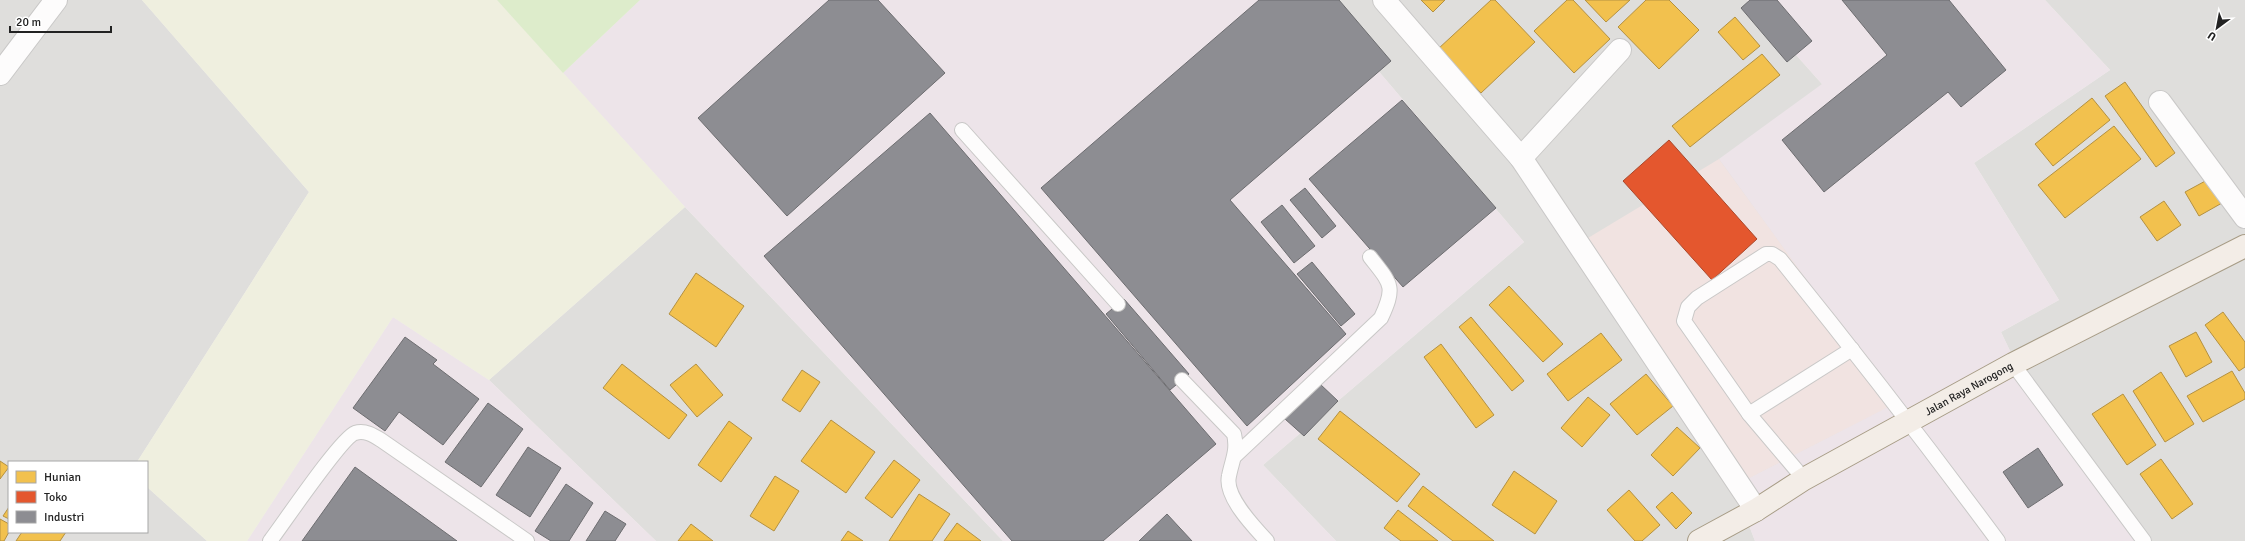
<svg xmlns="http://www.w3.org/2000/svg" width="2245" height="541" font-family="Signika,sans-serif">
  <style>
    .residential { fill: #dfdedc }
    .commercial { fill: #f1e3e1 }
    .industrial { fill: #ede4e9 }
    .farmland { fill: #efefdf }
    .grass { fill: #ddeccb }
    .homes { fill: #f2c14e; stroke: #b49141 }
    .shops { fill: #e4572e; stroke: #aa472a }
    .industry { fill: #8d8d92; stroke: #6d6d70 }
    .lines { fill: none; stroke-linecap: round; stroke-linejoin: round }
    .lane-casing { stroke: #c9c8c7; stroke-width: 16 }
    .street-casing { stroke: #c9c8c7; stroke-width: 24 }
    .primary-casing { stroke: #a79c86; stroke-width: 24 }
    .lane { stroke: #fdfcfc; stroke-width: 14 }
    .street { stroke: #fdfcfc; stroke-width: 22 }
    .primary { stroke: #f3ede7; stroke-width: 22 }
    .labels { text-anchor: middle; dominant-baseline: central; stroke-width: 4; stroke-linejoin: round; paint-order: stroke }
    .street-label { font-size: 11px; fill: #222; stroke: #fff }
  </style>
  <rect width="100%" height="100%" fill="#f0eeeb"/>
  <g class="residential">
    <polygon points="0,0 142,0 309,192 137,462 9,462 9,532 147,532 147,487 207,541 0,541"/>
    <polygon points="1318,0 1747,0 1822,84 1897,403 1734,486 1755,541 1336,541 1263,465 1524,242"/>
    <polygon points="2045,0 2245,0 2245,541 2138,541 2032,397 2001,332 2059,300 1974,163 2110,70"/>
    <polygon points="685,207 1003,541 656,541 489,380"/>
  </g>
  <polygon class="commercial" points="1719,159 1897,403 1734,486 1583,241"/>
  <g class="industrial">
    <polygon points="640,0 1318,0 1524,242 1263,465 1336,541 1003,541 685,207 563,73"/>
    <polygon points="1747,0 2045,0 2110,70 1974,163 2059,300 2001,332 2032,397 2138,541 1755,541 1734,486 1896,403 1719,159 1822,84"/>
    <polygon points="393,317 489,380 656,541 247,541"/>
  </g>
  <polygon class="farmland" points="142,0 497,0 685,207 489,380 393,317 247,541 207,541 147,487 147,462 137,462 309,192"/>
  <polygon class="grass" points="497,0 640,0 563,73"/>
  <g class="homes">
    <polygon points="1421,0 1445,0 1433,12"/>
    <polygon points="1491,0 1495,0 1535,42 1481,93 1438,49"/>
    <polygon points="1567,0 1573,0 1610,39 1574,73 1534,31"/>
    <polygon points="1585,0 1630,0 1606,22"/>
    <polygon points="1646,0 1669,0 1699,30 1659,69 1618,27"/>
    <polygon points="1735,17 1760,46 1743,60 1718,32"/>
    <polygon points="1762,54 1780,75 1690,147 1672,126"/>
    <polygon points="2125,82 2175,153 2156,167 2105,96"/>
    <polygon points="2092,98 2110,120 2053,166 2035,144"/>
    <polygon points="2114,126 2141,159 2065,218 2038,185"/>
    <polygon points="2209,179 2222,203 2199,216 2185,192"/>
    <polygon points="2164,201 2181,225 2157,241 2140,217"/>
    <polygon points="696,273 744,306 716,347 669,314"/>
    <polygon points="1509,286 1563,344 1543,362 1489,305"/>
    <polygon points="2223,312 2245,342 2245,367 2239,371 2205,325"/>
    <polygon points="1471,317 1524,381 1512,391 1459,327"/>
    <polygon points="2196,332 2212,362 2186,377 2169,346"/>
    <polygon points="1601,333 1622,360 1568,401 1547,374"/>
    <polygon points="1441,344 1494,415 1476,428 1424,357"/>
    <polygon points="622,364 687,415 669,439 603,388"/>
    <polygon points="696,364 723,395 697,417 670,385"/>
    <polygon points="802,370 820,382 800,412 782,400"/>
    <polygon points="2232,371 2245,393 2245,399 2203,422 2187,396"/>
    <polygon points="2161,372 2194,424 2165,442 2133,391"/>
    <polygon points="1646,374 1673,406 1637,435 1610,404"/>
    <polygon points="2123,394 2156,445 2127,465 2092,414"/>
    <polygon points="1588,397 1610,415 1582,447 1561,428"/>
    <polygon points="1340,411 1420,474 1397,502 1318,439"/>
    <polygon points="831,420 875,452 846,493 801,461"/>
    <polygon points="729,421 752,438 721,482 698,465"/>
    <polygon points="1677,427 1700,448 1673,476 1651,455"/>
    <polygon points="2161,459 2193,504 2172,519 2140,474"/>
    <polygon points="894,460 920,480 892,518 865,498"/>
    <polygon points="0,461 9,467 0,479"/>
    <polygon points="1514,471 1557,501 1535,534 1492,505"/>
    <polygon points="775,476 799,491 774,531 750,516"/>
    <polygon points="1423,486 1494,541 1453,541 1408,506"/>
    <polygon points="1629,490 1660,525 1642,541 1635,541 1607,510"/>
    <polygon points="1672,492 1692,513 1676,529 1656,507"/>
    <polygon points="919,494 950,514 932,541 889,541"/>
    <polygon points="9,507 9,519 3,516"/>
    <polygon points="1398,510 1438,541 1401,541 1384,528"/>
    <polygon points="0,519 9,524 9,532 4,541 0,541"/>
    <polygon points="957,523 981,541 944,541"/>
    <polygon points="691,524 713,541 678,541"/>
    <polygon points="848,531 863,541 841,541"/>
    <polygon points="22,532 66,532 60,541 16,541"/>
  </g>
  <polygon class="shops" points="1669,140 1757,239 1712,280 1623,181"/>
  <g class="industry">
    <polygon points="829,0 878,0 945,73 787,216 698,118"/>
    <polygon points="1259,0 1339,0 1391,61 1230,200 1346,334 1247,426 1041,188"/>
    <polygon points="1750,0 1777,0 1812,41 1787,62 1741,8"/>
    <polygon points="1842,0 1949,0 2006,70 1961,107 1948,92 1824,192 1782,140 1887,55"/>
    <polygon points="1402,100 1496,208 1403,287 1309,179"/>
    <polygon points="930,113 1216,444 1103,541 1012,541 764,256"/>
    <polygon points="1305,188 1336,226 1322,238 1290,200"/>
    <polygon points="1282,205 1315,246 1294,263 1261,222"/>
    <polygon points="1312,262 1355,314 1341,326 1297,274"/>
    <polygon points="1124,299 1189,374 1170,390 1106,314"/>
    <polygon points="405,337 437,360 433,364 479,399 443,445 399,412 385,431 353,408"/>
    <polygon points="1320,384 1338,401 1304,436 1285,419"/>
    <polygon points="488,403 523,429 481,487 445,462"/>
    <polygon points="528,447 561,468 530,517 496,495"/>
    <polygon points="2038,448 2063,485 2028,508 2003,472"/>
    <polygon points="355,467 457,541 302,541"/>
    <polygon points="566,484 593,503 569,541 551,541 535,531"/>
    <polygon points="605,511 626,524 615,541 586,541"/>
    <polygon points="1167,514 1192,541 1139,541"/>
  </g>
  <g class="lines">
    <defs>
      <g id="lane">
        <polyline points="962,130 1118,304"/>
        <polyline points="2013,364 2144,541"/>
        <path d="M1182 380 1234 434C1238 451 1232 460 1229 476 1224 496 1254 527 1267 541"/>
        <polyline points="1749,414 1852,349"/>
        <path d="M1235 456 1381 318C1396 286 1391 284 1370 257"/>
        <path d="M1804 479 1749 414 1684 321 1688 307 1697 298 1766 254H1772L1780 259C1855 352 1927 445 1998 541"/>
        <path d="M270 541C283 524 341 438 355 433 365 430 373 435 381 440L527 541"/>
      </g>
      <g id="street">
        <polyline points="1384,0 1521,158 1756,510"/>
        <polyline points="0,74 56,0"/>
        <polyline points="2160,102 2245,217"/>
        <polyline points="1521,158 1620,50"/>
      </g>
      <g id="primary">
        <path id="s1" d="M1699 541 1756 510 1804 479 2013 364 2245 246"/>
      </g>
    </defs>
    <use href="#lane" class="lane-casing"/>
    <use href="#street" class="street-casing"/>
    <use href="#primary" class="primary-casing"/>
    <use href="#lane" class="lane"/>
    <use href="#street" class="street"/>
    <use href="#primary" class="primary"/>
  </g>
  <g class="labels">
    <g class="street-label">
      <text stroke="none"><textPath href="#s1" startOffset="310">Jalan Raya Narogong</textPath></text>
    </g>
  </g>
  <rect x="8" y="461" width="140" height="72" fill="#ffffff" stroke="#a7a7a7"/>
  <rect x="16" y="471" width="20" height="12" fill="#f2c14e" stroke="#a7a7a7"/>
  <text x="44" y="481" font-size="12" fill="#222222">Hunian</text>
  <rect x="16" y="491" width="20" height="12" fill="#e4572e" stroke="#a7a7a7"/>
  <text x="44" y="501" font-size="12" fill="#222222">Toko</text>
  <rect x="16" y="511" width="20" height="12" fill="#8d8d92" stroke="#a7a7a7"/>
  <text x="44" y="521" font-size="12" fill="#222222">Industri</text>
  <g transform="translate(2217 28) rotate(212)" stroke="#ffffff" stroke-width="3" paint-order="stroke">
  <path d="M0-3L7 15L0 10L-7 15Z" fill="#222222"/>
  <text y="-6" font-size="11" font-weight="bold" text-anchor="middle" fill="#222222">U</text>
  </g>
  <path d="M10 26v6h101v-6" fill="none" stroke="#222222" stroke-width="2"/>
  <text x="16" y="26" font-size="12" fill="#222222" stroke="#ffffff" stroke-width="3" paint-order="stroke">20 m</text>
</svg>
